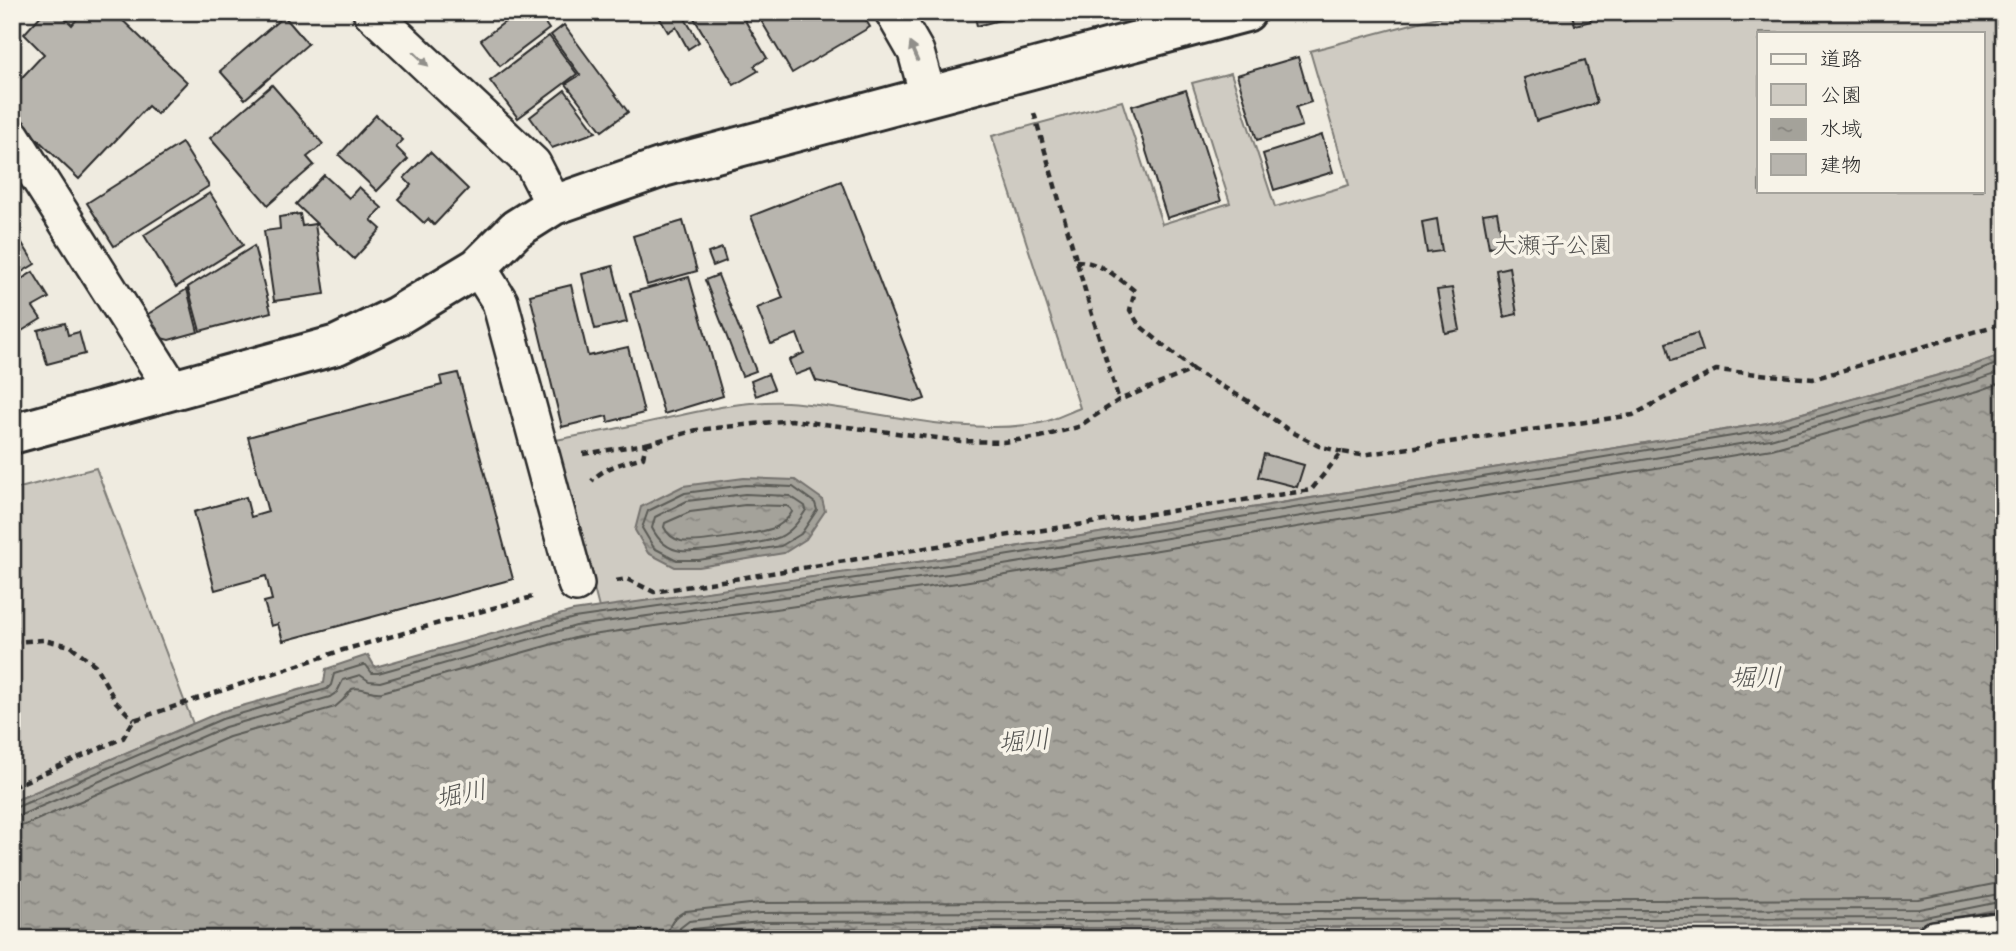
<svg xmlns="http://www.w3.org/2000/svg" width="2016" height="951" font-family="'Patrick Hand','Klee One',sans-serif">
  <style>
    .green { fill: #cfcbc2; stroke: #7d7b76; stroke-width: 2; fill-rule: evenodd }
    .water { fill: url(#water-ripples); stroke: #74726e; stroke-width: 2 }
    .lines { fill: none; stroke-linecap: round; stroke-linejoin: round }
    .shore { stroke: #5b5b57; stroke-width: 2 }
    .building { fill: #b8b5ae; stroke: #2b2b2b; stroke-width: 2 }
    .street-casing { stroke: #2b2b2b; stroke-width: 40 }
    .secondary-casing { stroke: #2b2b2b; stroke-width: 44 }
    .path { stroke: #2b2b2b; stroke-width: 4.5; stroke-dasharray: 7 5; stroke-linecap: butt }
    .street { stroke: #f7f3e8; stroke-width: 35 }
    .secondary { stroke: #f7f3e8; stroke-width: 38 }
    .oneway { fill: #918f8a }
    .labels { text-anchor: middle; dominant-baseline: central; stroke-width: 7; stroke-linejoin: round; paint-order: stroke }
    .park-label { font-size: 24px; fill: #545351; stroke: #f7f3e8 }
    .water-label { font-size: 26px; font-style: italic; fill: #555552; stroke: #f7f3e8 }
  </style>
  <defs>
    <pattern id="water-ripples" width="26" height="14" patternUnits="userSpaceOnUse" patternTransform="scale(1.75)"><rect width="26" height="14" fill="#a4a29a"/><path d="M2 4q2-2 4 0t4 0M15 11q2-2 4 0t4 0" fill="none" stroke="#86847e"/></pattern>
  </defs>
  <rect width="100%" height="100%" fill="#efebe0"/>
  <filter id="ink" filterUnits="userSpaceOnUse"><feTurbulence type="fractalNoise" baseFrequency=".0143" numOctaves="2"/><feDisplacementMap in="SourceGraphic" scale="14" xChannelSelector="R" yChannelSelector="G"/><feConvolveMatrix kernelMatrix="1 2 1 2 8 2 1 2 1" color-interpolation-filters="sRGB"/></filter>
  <g filter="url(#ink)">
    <g class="green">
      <path d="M1457 12H2004V354L1971 366 1767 423 953 557 599 608 556 440C586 434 616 429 645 423 692 413 738 400 787 402 868 407 959 438 1040 423 1054 420 1067 413 1080 408L992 136 1122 101 1162 224 1230 203 1192 83 1231 73 1275 207 1349 185 1310 51ZM1759 33H1983V191H1759Z"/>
      <polygon points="96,468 193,724 12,802 12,490"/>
    </g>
    <g class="water">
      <polygon points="2004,354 2004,908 1921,925 761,929 659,939 12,939 12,802 220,712 324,683 326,669 368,655 375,667 573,611 953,557 1767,423 1971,366"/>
      <polygon points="744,478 795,480 822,499 825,511 806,539 784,553 699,567 675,567 648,553 635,530 641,507 683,486"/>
    </g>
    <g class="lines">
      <g class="shore">
        <polygon points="745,485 793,487 815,503 817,510 801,534 781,546 699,560 677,560 654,548 642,528 648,511 685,493"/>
        <path d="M745 494 790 496 805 506 806 510C799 521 792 531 780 537 767 543 695 553 681 551 667 549 658 540 652 528L655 517 687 501Z"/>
        <path d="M745 505 787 506 791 509 792 512C788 519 783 523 776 527 764 533 694 544 681 541 674 539 667 534 664 527L665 523 690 512Z"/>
        <polyline points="12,808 17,807 222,719 327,689 331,685 334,674 363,665 366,665 372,673 378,673 574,618 954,564 1769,430 1973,373 2004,361"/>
        <polyline points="12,816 21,815 225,727 330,697 337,692 343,680 360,675 369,681 380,682 576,626 955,573 1770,439 1975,381 2004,371"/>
        <path d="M12 827 25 825 229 737 335 707 343 700 352 689C361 685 370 694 382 692L578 637 957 583 1772 449 1978 391 2004 382"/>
        <path d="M667 939C668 925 674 916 686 911L759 903 1918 899 2004 882"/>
        <polyline points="678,939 680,928 689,921 760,913 1919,909 2004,893"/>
        <polyline points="687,939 688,932 693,929 760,922 1920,918 2004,901"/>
      </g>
    </g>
    <g class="building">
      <polygon points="44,12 59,12 72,25 83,12 114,12 187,82 157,114 148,106 79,179 12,115 12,88 44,54 24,34"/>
      <polygon points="518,12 537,12 549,29 500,66 481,40"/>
      <polygon points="656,12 681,12 699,42 688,49 676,27 668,32"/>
      <polygon points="704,12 740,12 767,58 754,66 758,71 734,85 694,18"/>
      <polygon points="756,12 861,12 870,27 792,73"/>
      <polygon points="974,12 1030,12 977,26"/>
      <polygon points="1571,12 1589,12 1591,21 1575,25"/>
      <polygon points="1620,12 1640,12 1641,16 1623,22"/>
      <polygon points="284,16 308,44 245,99 220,71"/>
      <polygon points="564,25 628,112 602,131 566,84 580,75 551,35"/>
      <polygon points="549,36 577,74 518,118 490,81"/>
      <polygon points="1298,57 1311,102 1296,107 1302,126 1257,140 1237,75"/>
      <polygon points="1585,60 1597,103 1536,121 1524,78"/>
      <polygon points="272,85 323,144 307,157 314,165 268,205 210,138"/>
      <polygon points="565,90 596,132 552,148 530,117"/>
      <polygon points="1186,90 1221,201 1167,218 1132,106"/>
      <polygon points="376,115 403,140 396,147 408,159 377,191 339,155"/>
      <polygon points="1322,135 1333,172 1274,190 1263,154"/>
      <polygon points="182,143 209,186 114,246 87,203"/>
      <polygon points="430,152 468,189 434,225 428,219 424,223 398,199 411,185 404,178"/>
      <polygon points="324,175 349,198 359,187 382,208 371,220 381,229 354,259 296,204"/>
      <polygon points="841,181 925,399 916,402 816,381 811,369 795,375 789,360 804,353 797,334 771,344 757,308 783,298 751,216"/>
      <polygon points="210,193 243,245 176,287 144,235"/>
      <polygon points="1497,212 1503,245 1489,247 1483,214"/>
      <polygon points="300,214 302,226 315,224 325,294 274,301 264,231 280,229 279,217"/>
      <polygon points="1437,219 1442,251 1427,253 1422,222"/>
      <polygon points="683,221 697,271 647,285 633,236"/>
      <polygon points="12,227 35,264 12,278"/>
      <polygon points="254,246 271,312 200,331 188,287"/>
      <polygon points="722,248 726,261 713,266 708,253"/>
      <polygon points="613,266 627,322 595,329 582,274"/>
      <polygon points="1509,267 1517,314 1504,317 1496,270"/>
      <polygon points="33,272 49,298 33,307 41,319 12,337 12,285"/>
      <polygon points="718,275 756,371 742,376 705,280"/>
      <polygon points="689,277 723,396 664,414 630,293"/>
      <polygon points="571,285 588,356 628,347 644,413 608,422 607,416 562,427 530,295"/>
      <polygon points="1452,288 1460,330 1445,333 1437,290"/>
      <polygon points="187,289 198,332 169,340 157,337 145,316"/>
      <polygon points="65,323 68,335 79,332 85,354 47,364 38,330"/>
      <polygon points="1697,333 1703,351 1671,361 1666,343"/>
      <polygon points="458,373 513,579 283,641 278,624 271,626 264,602 272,600 266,576 215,590 194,512 246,497 251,517 268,512 248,437 442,385 440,377"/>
      <polygon points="768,374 774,389 756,396 751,381"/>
      <polygon points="1264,454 1304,465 1297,487 1258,477"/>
    </g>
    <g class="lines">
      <defs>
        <g id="street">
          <polyline points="371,12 533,164 554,205"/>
          <polyline points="893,12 916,52 928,96"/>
          <polyline points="12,136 173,390"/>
          <polyline points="478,267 500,302 576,584"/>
          <polyline points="1934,939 2004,930"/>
        </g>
        <polyline id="secondary" points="12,434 337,345 397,316 478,267 516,229 554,205 663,167 1246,12"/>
      </defs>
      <use href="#street" class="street-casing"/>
      <use href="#secondary" class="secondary-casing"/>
      <g class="path">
        <polyline points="1034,113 1093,318 1119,400"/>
        <path d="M1076 261C1099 261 1117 277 1135 291L1130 310 1139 325 1193 370"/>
        <polyline points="646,444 697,430 791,420 961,441 1003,442 1040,437 1078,427 1119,400 1193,370 1248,401 1290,431 1319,446 1342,452"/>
        <path d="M583 454 646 444 643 457C627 462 603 467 592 481"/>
        <polyline points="616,581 627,579 654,592 950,544 1311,490 1342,452 1362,455 1633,415 1716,370 1813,379 2004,323"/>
        <polyline points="12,642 44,640 71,646 95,665 116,702 134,720"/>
        <polyline points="12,787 123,738 134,720 343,650 536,596"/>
      </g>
      <use href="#street" class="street"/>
      <use href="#secondary" class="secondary"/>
    </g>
    <defs><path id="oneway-solid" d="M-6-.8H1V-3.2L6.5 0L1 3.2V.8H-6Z" transform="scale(1.75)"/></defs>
    <g class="oneway">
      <use href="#oneway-solid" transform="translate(914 52) rotate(-113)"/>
      <use href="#oneway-solid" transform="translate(421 59) rotate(43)"/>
    </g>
  </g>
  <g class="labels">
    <g class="park-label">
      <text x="1553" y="244">大瀬子公園</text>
    </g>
    <g class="water-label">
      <text x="1756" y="676">堀川</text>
      <text transform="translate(1024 740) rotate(-5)">堀川</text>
      <text transform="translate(461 793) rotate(-12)">堀川</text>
    </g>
  </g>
  <rect width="2016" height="951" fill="none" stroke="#f7f3e8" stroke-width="42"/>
  <rect x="21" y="21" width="1974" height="909" fill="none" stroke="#2b2b2b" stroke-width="2.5" filter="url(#ink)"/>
  <rect x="1757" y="32" width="228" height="161" fill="#f7f3e8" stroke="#a5a39c" stroke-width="2"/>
  <rect x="1771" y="54" width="35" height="10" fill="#f7f3e8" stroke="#a5a39c" stroke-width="2"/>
  <text x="1820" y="66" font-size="21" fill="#2b2b2b">道路</text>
  <rect x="1771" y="84" width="35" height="21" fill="#cfcbc2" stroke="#a5a39c" stroke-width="2"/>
  <text x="1820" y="102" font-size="21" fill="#2b2b2b">公園</text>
  <rect x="1771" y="119" width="35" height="21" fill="url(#water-ripples)" stroke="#a5a39c" stroke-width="2"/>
  <text x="1820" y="136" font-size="21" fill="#2b2b2b">水域</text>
  <rect x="1771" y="154" width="35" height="21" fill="#b8b5ae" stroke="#a5a39c" stroke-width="2"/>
  <text x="1820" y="172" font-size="21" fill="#2b2b2b">建物</text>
</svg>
